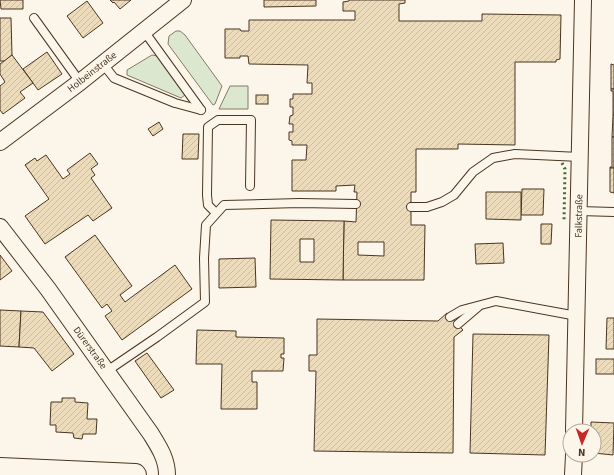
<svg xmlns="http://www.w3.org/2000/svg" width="614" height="475" font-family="'Source Sans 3',sans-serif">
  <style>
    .grass { fill: #dce7d0; stroke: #887966 }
    .building { fill: url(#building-hatch); stroke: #4a3520; fill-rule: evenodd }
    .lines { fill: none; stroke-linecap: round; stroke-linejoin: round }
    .service-casing { stroke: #4a3520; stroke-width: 10 }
    .minor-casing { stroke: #4a3520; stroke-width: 18 }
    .secondary-casing { stroke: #4a3520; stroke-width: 24 }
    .service { stroke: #fbf6e9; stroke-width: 8 }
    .minor { stroke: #fbf6e9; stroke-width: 16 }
    .secondary { stroke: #fbf6e9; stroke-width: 22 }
    .hedge { stroke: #436837; stroke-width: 3; stroke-dasharray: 2 3; stroke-linecap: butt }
    .labels { text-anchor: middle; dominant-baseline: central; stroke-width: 3; stroke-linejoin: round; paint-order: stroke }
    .street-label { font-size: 10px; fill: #4a3520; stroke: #fbf6e9 }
  </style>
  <defs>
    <pattern id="building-hatch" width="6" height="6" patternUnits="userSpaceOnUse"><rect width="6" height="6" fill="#ecdcbc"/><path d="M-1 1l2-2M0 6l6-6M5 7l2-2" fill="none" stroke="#ccbda1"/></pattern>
  </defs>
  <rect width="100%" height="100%" fill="#fbf6e9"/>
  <g class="grass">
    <polygon points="176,31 180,31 185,35 222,86 215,104 213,105 168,44 169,36"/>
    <polygon points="152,55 157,56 185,95 181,98 127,75 127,70"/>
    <polygon points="230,86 248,86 248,109 219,109"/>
  </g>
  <g class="building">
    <polygon points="0,0 23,0 23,9 1,9"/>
    <polygon points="110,0 131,0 120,9 114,2 113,3"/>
    <polygon points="264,0 316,0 316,6 264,7"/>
    <path d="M349 0H405V3L399 4V21H482V14L561 15 560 59 556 60V62H515V145L458 144V149H416V192H411V225H425L424 280H343L344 221 356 222 357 192H354L355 185 336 186V191H292V160H306L307 145H292V141L289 140V132H293V124H289L290 116 293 115V107H290V99H293V94H312V83H307L308 65 249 64 248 56H240V58H225V29H240L241 31H249V20H355V11H343V2L349 1ZM358 242H384V256L358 255Z"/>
    <polygon points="87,1 103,23 83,38 67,16"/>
    <polygon points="0,18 11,18 12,55 5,61 0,61"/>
    <polygon points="47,52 62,74 38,90 23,69"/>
    <polygon points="12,55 33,83 20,92 25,98 3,114 0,110 0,86 5,82 0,74 0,64"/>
    <polygon points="611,64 614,65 614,89 611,89"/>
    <polygon points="611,89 614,89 614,115 613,115 613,91 611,91"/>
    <rect x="256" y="95" width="12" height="9"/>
    <polygon points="613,115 614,115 614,137 612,137"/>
    <polygon points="159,122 163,129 153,136 148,129"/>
    <polygon points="183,134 199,134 198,159 182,159"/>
    <polygon points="612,137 614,137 614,168 610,168 610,167 612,167"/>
    <polygon points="90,153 98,164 91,169 95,175 91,178 112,208 93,221 88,215 45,244 25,216 49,199 25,165 35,158 37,161 46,155 63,179 70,174 67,170"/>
    <polygon points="610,168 614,168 614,193 610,192"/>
    <polygon points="522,189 544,189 543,215 521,215"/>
    <polygon points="486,192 521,192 521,220 486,219"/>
    <path d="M271 220 344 221 343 280 270 279ZM300 239H314V262H300Z"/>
    <polygon points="541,224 552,224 551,244 541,244"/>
    <polygon points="95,235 132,286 120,295 125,302 175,265 192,289 122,340 105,316 112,311 107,304 102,308 65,257"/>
    <polygon points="503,243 504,263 476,264 475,244"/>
    <polygon points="0,255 12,271 0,280"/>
    <polygon points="255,258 256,287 219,288 219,259"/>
    <polygon points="0,310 21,311 19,347 0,346"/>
    <polygon points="21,311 43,312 74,354 52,371 34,348 19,347"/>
    <polygon points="447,313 463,330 454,337 453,453 314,451 316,371 309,371 309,355 317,355 317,319 438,321"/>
    <polygon points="607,318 614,318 614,349 606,349"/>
    <polygon points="197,330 236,331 236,337 284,338 284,354 281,354 281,358 284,358 283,371 252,371 252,382 257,382 257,409 221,409 222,364 196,364"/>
    <polygon points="473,334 549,335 545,455 470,453"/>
    <polygon points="147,353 174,390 161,398 135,361"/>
    <rect x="596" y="359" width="18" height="15"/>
    <polygon points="62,398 75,398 75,402 88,403 87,419 97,419 96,434 83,434 82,439 74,438 73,433 56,432 56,425 50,425 51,402 62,402"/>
    <polygon points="591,422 614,423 613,455 594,453 594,431 591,431"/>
  </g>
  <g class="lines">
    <defs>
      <g id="service">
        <polyline points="34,18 80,82"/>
        <polyline points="144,31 201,110"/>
        <polyline points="103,64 114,78 175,103 201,110"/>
        <polyline points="411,207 427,207 442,202 454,195 473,172 493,158 515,154 580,157"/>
        <polyline points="579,211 614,212"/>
        <polyline points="216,213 208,205 207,195 208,127 218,120 251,120 250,186"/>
        <polyline points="450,317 462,310 496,301 577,316"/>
        <polyline points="458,324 478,307"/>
        <polyline points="107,371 157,337 205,302 204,258 206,225 224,205 299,203 356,204"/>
      </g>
      <g id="minor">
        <polyline points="0,142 80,82 183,0"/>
        <path d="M0 227 48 289 151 434C159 447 167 459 167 475"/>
        <polyline points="574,431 583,0"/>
        <polyline points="573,475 574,455"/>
      </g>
      <polyline id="secondary" points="0,469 135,475"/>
    </defs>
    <use href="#service" class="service-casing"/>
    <use href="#minor" class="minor-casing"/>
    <use href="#secondary" class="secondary-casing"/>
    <use href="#service" class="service"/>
    <use href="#minor" class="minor"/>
    <use href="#secondary" class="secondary"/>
    <polyline class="hedge" points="562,163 565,169 564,221"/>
  </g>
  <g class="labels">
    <g class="street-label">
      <text transform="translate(92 72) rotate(-38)">Holbeinstraße</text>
      <text transform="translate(579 216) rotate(-89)">Falkstraße</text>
      <text transform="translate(90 348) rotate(54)">Dürerstraße</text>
    </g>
  </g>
  <g transform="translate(582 443) rotate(182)"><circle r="19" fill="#fbf6e9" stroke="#b4a999"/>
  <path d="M0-3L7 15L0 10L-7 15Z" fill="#c62828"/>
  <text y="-6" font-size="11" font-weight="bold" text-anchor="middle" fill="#4a3520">N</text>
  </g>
</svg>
